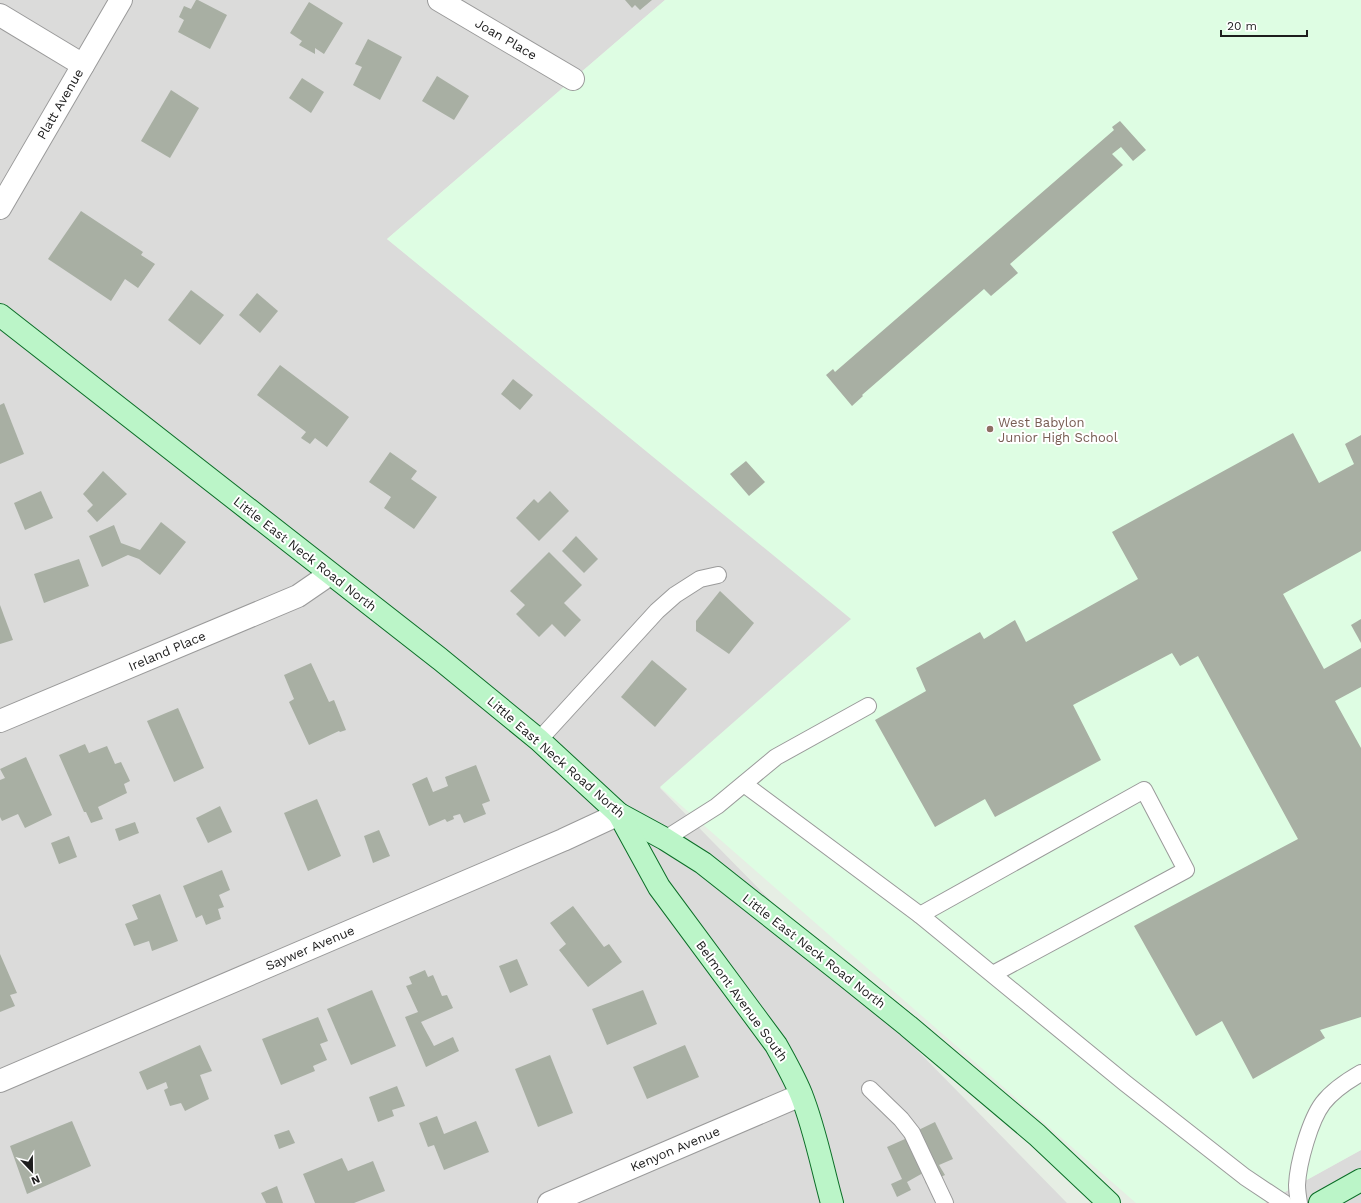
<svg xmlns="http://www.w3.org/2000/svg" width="1361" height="1203" font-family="'Work Sans',sans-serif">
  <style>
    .residential { fill: #dbdbda }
    .education { fill: #defde3 }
    .building { fill: #a8afa3 }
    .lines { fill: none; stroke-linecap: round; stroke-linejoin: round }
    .lane-casing { stroke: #9a9a9a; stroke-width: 18 }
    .street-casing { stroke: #9a9a9a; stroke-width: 24 }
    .secondary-casing { stroke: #0b6e27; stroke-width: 24 }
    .lane { stroke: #fff; stroke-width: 16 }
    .street { stroke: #fff; stroke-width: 22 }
    .secondary { stroke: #bbf5c8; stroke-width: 22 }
    .education-dot { fill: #8d6e63; stroke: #fff; stroke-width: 1.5 }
    .labels { text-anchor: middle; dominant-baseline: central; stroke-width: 4; stroke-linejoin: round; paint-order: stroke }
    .street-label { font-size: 13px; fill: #1d1d1d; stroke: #fff }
    .education-label { font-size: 13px; fill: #785e54; stroke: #fff; text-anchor: start }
  </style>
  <rect width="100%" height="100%" fill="#e6eee4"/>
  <g class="residential">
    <polygon points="0,0 665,0 387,239 852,619 660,788 1067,1203 0,1203"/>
    <polygon points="1361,1150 1361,1203 1265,1203"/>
  </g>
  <polygon class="education" points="665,0 1361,0 1361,1150 1265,1203 1136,1203 660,787 851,619 387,239"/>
  <g class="building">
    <polygon points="196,0 198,0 227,15 210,49 178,32 184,20 179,17 184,6 191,9"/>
    <polygon points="625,0 652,0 640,10 635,5 632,8"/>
    <polygon points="309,2 343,23 324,54 315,48 315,54 299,45 302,41 290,33"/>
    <polygon points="368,39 402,57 380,100 353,85 362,67 355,64"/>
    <polygon points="437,76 469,96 454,120 422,101"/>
    <polygon points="302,78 324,92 311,113 289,98"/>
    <polygon points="171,90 199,108 170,158 141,141"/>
    <polygon points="1120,121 1146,150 1133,161 1121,147 1112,154 1123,165 1010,264 1018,273 991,296 984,289 862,395 863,396 852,406 826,375 833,369 835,372 1114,130 1112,127"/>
    <polygon points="81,211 143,252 141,255 155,264 138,288 125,279 111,301 48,259"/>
    <polygon points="191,290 224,315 200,345 168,320"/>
    <polygon points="257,293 278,311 260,333 239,315"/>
    <polygon points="280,365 349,417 327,447 315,438 310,444 301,438 306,432 257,395"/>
    <polygon points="513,379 533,395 520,410 501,394"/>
    <polygon points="4,403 24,454 0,464 0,405"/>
    <polygon points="1293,433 1319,483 1354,464 1345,444 1361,435 1361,551 1283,594 1324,669 1361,648 1361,687 1335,701 1361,748 1361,1017 1320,1030 1325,1038 1253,1079 1222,1021 1196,1036 1134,926 1298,839 1198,656 1180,666 1172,653 1073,705 1101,760 995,817 985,799 935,827 875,720 926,691 916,668 980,632 984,639 1015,620 1026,642 1138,579 1112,532"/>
    <polygon points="390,452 417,471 411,479 437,497 414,529 384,508 391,497 369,482"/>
    <polygon points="746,461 765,482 749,496 730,474"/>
    <polygon points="103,471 127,494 97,522 87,511 93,505 83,494"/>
    <polygon points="41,491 53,518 25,530 14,503"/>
    <polygon points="550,491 569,511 539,541 516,518 534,499 538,503"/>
    <polygon points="161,522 186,542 160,575 139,559 128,555 102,567 89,536 114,525 121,543 140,550"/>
    <polygon points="576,536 598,559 584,573 562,551"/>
    <polygon points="549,552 582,585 564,603 581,620 565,637 552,624 539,637 516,614 525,605 510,591"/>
    <polygon points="79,559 89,586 44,603 34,574"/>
    <polygon points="720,591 754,623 729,654 696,631 696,621"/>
    <polygon points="0,605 13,640 0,644"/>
    <polygon points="1361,619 1361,643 1351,625"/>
    <polygon points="652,660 687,689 655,727 621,697"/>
    <polygon points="311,663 329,702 334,700 346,730 340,732 339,731 309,745 289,702 294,699 284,675"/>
    <polygon points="178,708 204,768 174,782 147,721"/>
    <polygon points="85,744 89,753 107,746 115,764 121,762 130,781 124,784 127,793 98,807 103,819 91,823 86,812 84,812 59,755"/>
    <polygon points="26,757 52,815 25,828 18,814 2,821 0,817 0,780 5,778 0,769"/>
    <polygon points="476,765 490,801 482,804 486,814 464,823 460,814 453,816 454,819 447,822 445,819 429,826 412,784 427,777 433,792 448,786 445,777"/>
    <polygon points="317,799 341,856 308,871 284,813"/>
    <polygon points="220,806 232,832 208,843 196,818"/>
    <polygon points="135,822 139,833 119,841 115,829"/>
    <polygon points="379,830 390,856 373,863 364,836"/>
    <polygon points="69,836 77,857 59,864 51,843"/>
    <polygon points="222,870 230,890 219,895 224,907 218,909 221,919 206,925 202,915 196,918 183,886"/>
    <polygon points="160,894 178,941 152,951 149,941 134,946 125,924 138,919 132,905"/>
    <polygon points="573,906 604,947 609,944 622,962 588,987 559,950 566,944 550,923"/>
    <polygon points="0,954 17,993 10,995 15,1006 0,1012"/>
    <polygon points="517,959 528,985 510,993 499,966"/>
    <polygon points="425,970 428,977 433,975 442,996 447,995 453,1008 421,1022 434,1046 453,1037 459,1051 426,1067 405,1017 418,1012 406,986 412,984 409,977"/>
    <polygon points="372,990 396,1046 351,1065 327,1009"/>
    <polygon points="643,990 657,1024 607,1045 592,1009"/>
    <polygon points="318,1017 328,1041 320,1044 327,1060 313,1066 315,1071 281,1085 262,1039"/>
    <polygon points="200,1045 212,1071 200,1075 209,1099 185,1111 181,1103 170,1106 164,1090 168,1088 166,1082 147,1090 139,1072"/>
    <polygon points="685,1045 699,1077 647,1099 633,1067"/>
    <polygon points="550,1055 573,1113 538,1127 515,1069"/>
    <polygon points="397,1086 405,1106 392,1110 394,1116 378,1122 369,1097"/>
    <polygon points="437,1116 444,1134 476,1121 489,1152 444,1170 434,1145 428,1147 419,1123"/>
    <polygon points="72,1121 91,1166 27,1194 10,1146"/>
    <polygon points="935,1122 953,1159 939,1165 945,1175 926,1184 923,1173 907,1182 911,1190 897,1197 891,1184 902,1179 887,1147 905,1139 904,1137"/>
    <polygon points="289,1130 295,1143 279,1149 274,1135"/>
    <polygon points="342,1158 348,1171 373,1161 385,1191 354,1203 315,1203 303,1174"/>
    <polygon points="277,1186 283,1203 266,1203 261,1193"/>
  </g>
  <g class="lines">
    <defs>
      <g id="lane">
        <polyline points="539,740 657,611 675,595 700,579 718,575"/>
        <polyline points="744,784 920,915 1125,1083 1245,1177 1284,1203"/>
        <polyline points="665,839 717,806 776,757 868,706"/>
        <polyline points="920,915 1144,790 1186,870 993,974"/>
        <polyline points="870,1089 901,1119 912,1133 945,1203"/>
        <path d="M1299 1203C1298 1197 1297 1191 1297 1185 1298 1163 1310 1120 1323 1103 1333 1090 1347 1081 1361 1073"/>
      </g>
      <g id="street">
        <polyline points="439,0 573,79"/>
        <polyline points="0,15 83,65"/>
        <polyline points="0,208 121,0"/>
        <polyline points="0,721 298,596 330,574"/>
        <polyline points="0,1081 563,840 619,814"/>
        <polyline points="549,1203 801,1095"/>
      </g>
      <g id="secondary">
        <polyline points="0,315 440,659 539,740 619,814 665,839 703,863 846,976 908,1026 1037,1135 1109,1203"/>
        <path d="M619 814 659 887 776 1045C785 1061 794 1077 801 1094 815 1129 822 1167 832 1203"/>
        <polyline points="1320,1203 1361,1180"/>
      </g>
    </defs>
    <use href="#lane" class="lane-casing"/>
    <use href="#street" class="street-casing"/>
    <use href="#secondary" class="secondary-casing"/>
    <use href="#lane" class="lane"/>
    <use href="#street" class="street"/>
    <use href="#secondary" class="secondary"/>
  </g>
  <circle class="education-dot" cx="990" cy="429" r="4"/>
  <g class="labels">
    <g class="street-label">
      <text transform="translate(506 39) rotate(30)">Joan Place</text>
      <text transform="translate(60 104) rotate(-60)">Platt Avenue</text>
      <text transform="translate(305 554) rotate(38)">Little East Neck Road North</text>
      <text transform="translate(167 651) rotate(-23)">Ireland Place</text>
      <text transform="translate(556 757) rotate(41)">Little East Neck Road North</text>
      <text transform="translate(310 948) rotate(-23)">Saywer Avenue</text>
      <text transform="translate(814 951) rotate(38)">Little East Neck Road North</text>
      <text transform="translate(742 1001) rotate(54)">Belmont Avenue South</text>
      <text transform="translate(675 1149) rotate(-23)">Kenyon Avenue</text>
    </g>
    <g class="education-label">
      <text x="998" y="422">West Babylon<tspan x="998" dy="15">Junior High School</tspan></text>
    </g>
  </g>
  <g transform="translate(32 1171) rotate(158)" stroke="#ffffff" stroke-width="3" paint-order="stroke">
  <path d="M0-3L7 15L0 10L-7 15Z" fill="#1d1d1d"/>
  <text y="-6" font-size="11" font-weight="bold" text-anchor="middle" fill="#1d1d1d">N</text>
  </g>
  <path d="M1221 30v6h86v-6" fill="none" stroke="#1d1d1d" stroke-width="2"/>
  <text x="1227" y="30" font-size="12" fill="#1d1d1d" stroke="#ffffff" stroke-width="3" paint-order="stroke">20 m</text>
</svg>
